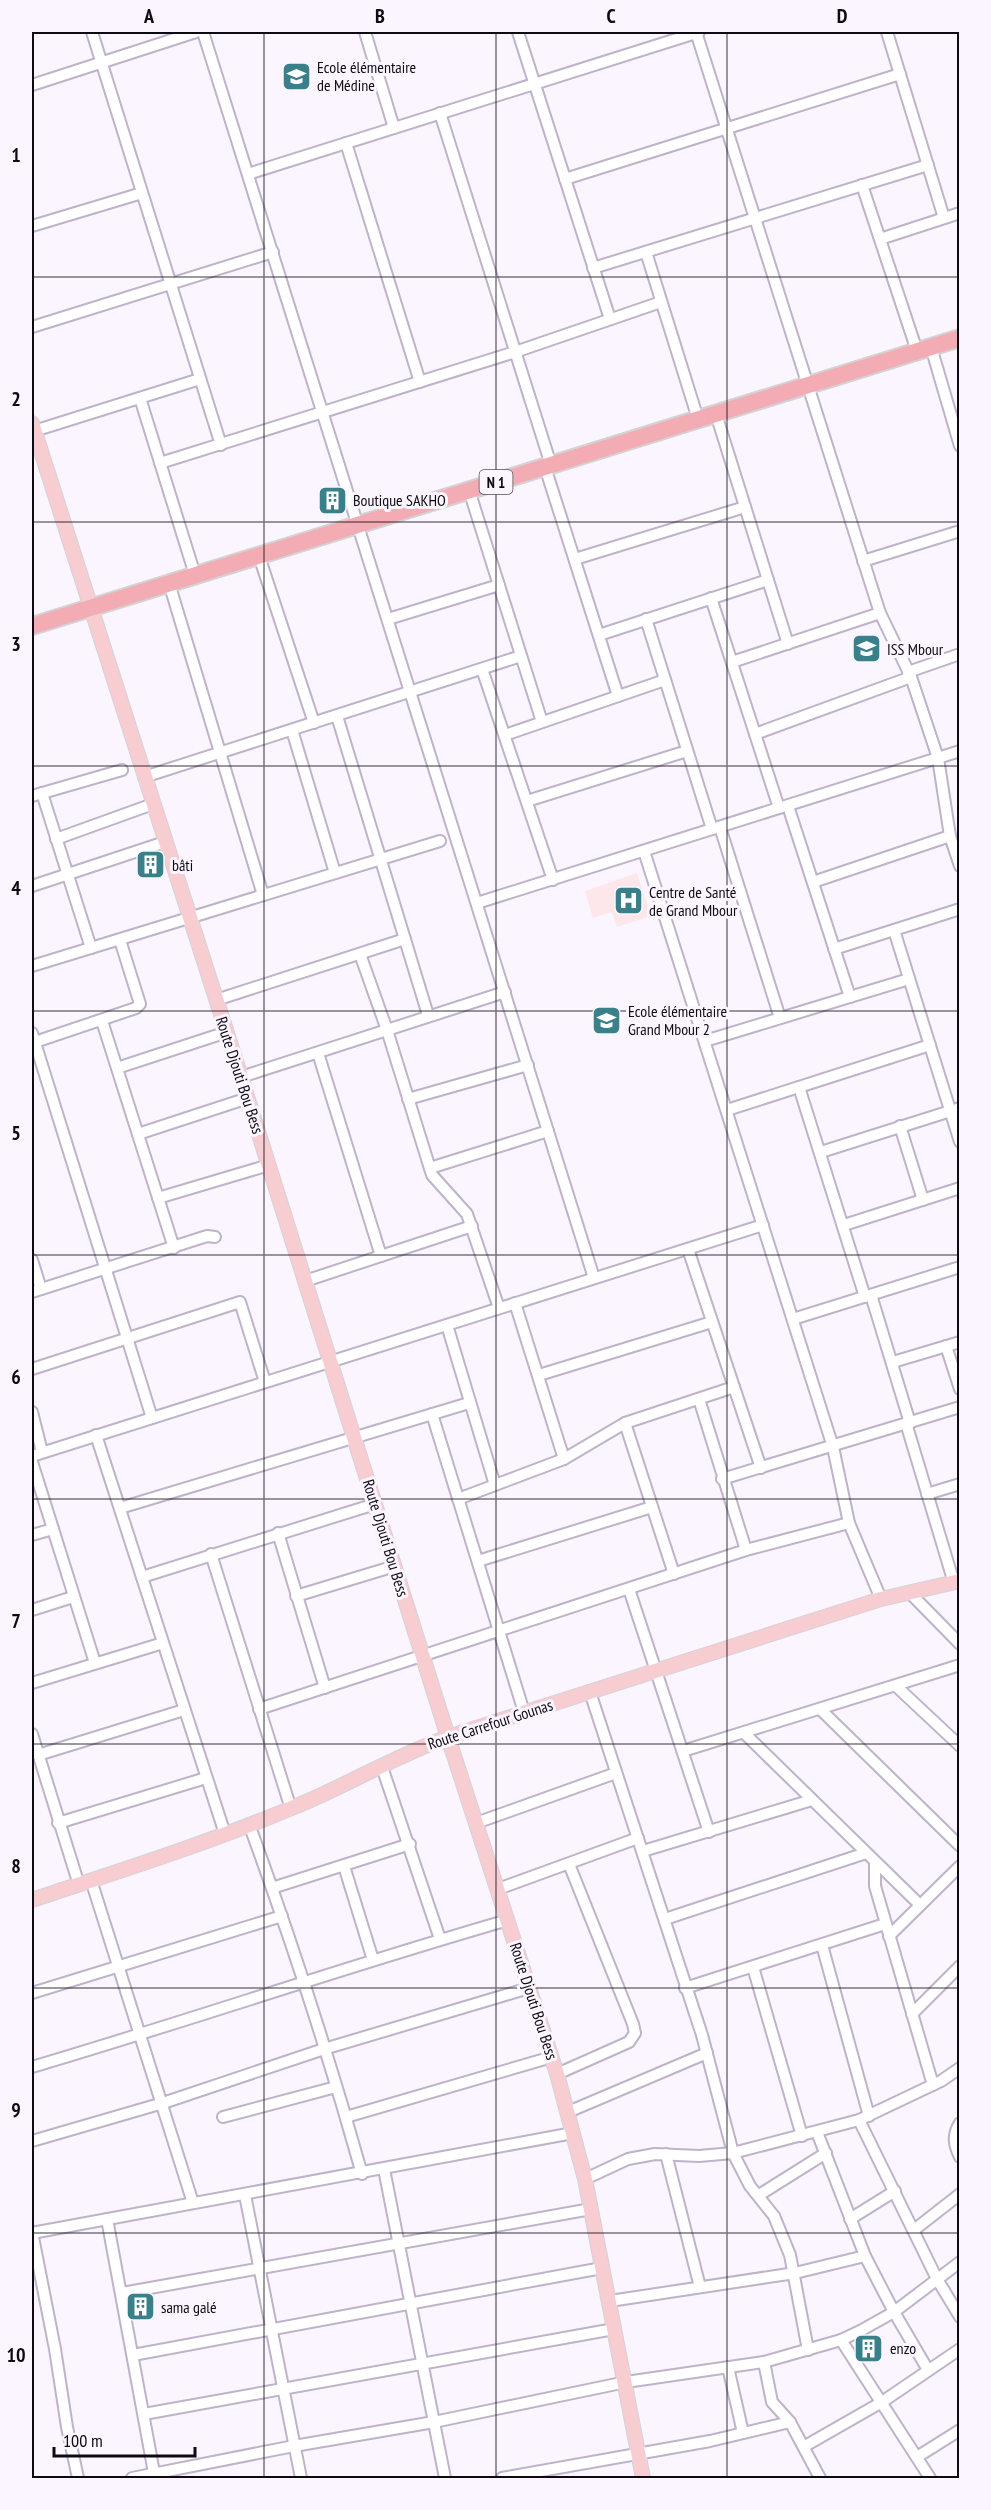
<svg xmlns="http://www.w3.org/2000/svg" width="991" height="2510" font-family="'PT Sans Narrow',sans-serif">
  <style>
    .medical { fill: #fde7eb }
    .lines { fill: none; stroke-linecap: round; stroke-linejoin: round }
    .minor-casing { stroke: #beb3c9; stroke-width: 14 }
    .major-casing { stroke: #d4d3d4; stroke-width: 16 }
    .highway-casing { stroke: #d4d3d4; stroke-width: 20 }
    .minor { stroke: #fff; stroke-width: 10 }
    .major { stroke: #f8cdd2; stroke-width: 14 }
    .highway { stroke: #f3acb4; stroke-width: 16 }
    .grid { fill: none; stroke: #0e0a11; stroke-width: 1.5; stroke-opacity: 0.55 }
    .labels { text-anchor: middle; dominant-baseline: central; stroke-width: 6; stroke-linejoin: round; paint-order: stroke }
    .shield { fill: #faf5ff; stroke: #555058; stroke-width: 1.5 }
    .shield-label { font-size: 15px; font-weight: bold; fill: #0e0a11 }
    .poi-label { font-size: 16px; fill: #0e0a11; stroke: #faf5ff; text-anchor: start }
    .street-label { font-size: 16px; fill: #0e0a11; stroke: #faf5ff }
    .neatline { fill: none; stroke: #0e0a11; stroke-width: 2 }
    .grid-label { font-size: 20px; text-anchor: middle; font-weight: bold; fill: #0e0a11 }
  </style>
  <rect width="100%" height="100%" fill="#faf5ff"/>
  <polygon class="medical" points="637,873 651,916 617,927 612,912 593,918 585,891"/>
  <g class="lines">
    <defs>
      <g id="minor">
        <polyline points="92,32 221,445"/>
        <polyline points="203,32 594,1278"/>
        <polyline points="365,32 394,128"/>
        <polyline points="518,32 610,319"/>
        <polyline points="696,32 880,613 911,677 938,758 950,836 960,866"/>
        <polyline points="887,32 944,218"/>
        <polyline points="32,85 196,32"/>
        <polyline points="440,113 551,465"/>
        <polyline points="346,143 420,382"/>
        <polyline points="248,174 699,32"/>
        <polyline points="565,179 900,74"/>
        <polyline points="862,185 917,351"/>
        <polyline points="32,226 142,193"/>
        <polyline points="880,239 960,213"/>
        <polyline points="646,252 698,419"/>
        <polyline points="593,268 928,165"/>
        <polyline points="32,327 273,252"/>
        <polyline points="931,347 960,446"/>
        <polyline points="140,398 195,575"/>
        <polyline points="716,414 788,644"/>
        <polyline points="34,431 200,379"/>
        <polyline points="160,463 515,352 661,302"/>
        <polyline points="545,467 618,696"/>
        <polyline points="469,490 542,722"/>
        <polyline points="259,556 314,723"/>
        <polyline points="575,559 745,507"/>
        <polyline points="863,561 960,531"/>
        <polyline points="169,583 263,895"/>
        <polyline points="711,598 779,808"/>
        <polyline points="388,619 499,585"/>
        <polyline points="646,619 712,829"/>
        <polyline points="599,635 768,580"/>
        <polyline points="732,662 880,613"/>
        <polyline points="482,669 553,880"/>
        <polyline points="908,672 960,654"/>
        <polyline points="337,716 428,1015"/>
        <polyline points="292,730 335,873"/>
        <polyline points="755,734 911,677"/>
        <polyline points="505,735 665,680"/>
        <polyline points="144,777 521,656"/>
        <polyline points="42,793 91,948"/>
        <polyline points="32,796 122,770"/>
        <polyline points="527,801 687,751"/>
        <polyline points="788,806 850,997"/>
        <polyline points="720,827 780,1018"/>
        <polyline points="56,839 153,804"/>
        <polyline points="644,851 833,1447 849,1523 881,1599"/>
        <polyline points="813,882 950,836"/>
        <polyline points="32,886 165,842"/>
        <polyline points="477,903 960,751"/>
        <polyline points="894,930 960,1142"/>
        <polyline points="834,949 960,909"/>
        <polyline points="360,954 387,1030 432,1175 467,1214 499,1308"/>
        <polyline points="32,966 440,841"/>
        <polyline points="216,1000 405,939"/>
        <polyline points="102,1021 174,1248"/>
        <polyline points="32,1033 152,1418"/>
        <polyline points="705,1041 909,979"/>
        <polyline points="32,1043 136,1008 140,1004 120,940"/>
        <polyline points="318,1053 381,1256"/>
        <polyline points="117,1068 227,1032"/>
        <polyline points="241,1077 505,992"/>
        <polyline points="799,1087 865,1297"/>
        <polyline points="408,1099 528,1065"/>
        <polyline points="727,1110 930,1045"/>
        <polyline points="900,1126 923,1200"/>
        <polyline points="138,1134 248,1098"/>
        <polyline points="821,1152 960,1108"/>
        <polyline points="430,1168 548,1131"/>
        <polyline points="158,1198 269,1165"/>
        <polyline points="844,1225 960,1188"/>
        <polyline points="688,1249 761,1468"/>
        <polyline points="32,1260 41,1289"/>
        <polyline points="305,1281 472,1226"/>
        <polyline points="32,1292 207,1236 215,1237"/>
        <polyline points="871,1295 910,1423"/>
        <polyline points="515,1303 564,1459"/>
        <polyline points="793,1319 960,1267"/>
        <polyline points="447,1325 495,1485"/>
        <polyline points="946,1346 960,1389"/>
        <polyline points="893,1362 960,1342"/>
        <polyline points="32,1369 240,1302 265,1382"/>
        <polyline points="539,1375 712,1322"/>
        <polyline points="699,1399 746,1550"/>
        <polyline points="32,1412 42,1452"/>
        <polyline points="432,1414 524,1712"/>
        <polyline points="625,1423 674,1574"/>
        <polyline points="906,1423 954,1583"/>
        <polyline points="96,1435 225,1834"/>
        <polyline points="32,1456 763,1225"/>
        <polyline points="32,1462 95,1663"/>
        <polyline points="722,1479 960,1407"/>
        <polyline points="927,1494 960,1484"/>
        <polyline points="458,1499 564,1459 625,1423 734,1387"/>
        <polyline points="120,1508 469,1403"/>
        <polyline points="278,1533 325,1688"/>
        <polyline points="32,1535 53,1529"/>
        <polyline points="211,1554 291,1809"/>
        <polyline points="478,1561 652,1507"/>
        <polyline points="142,1577 375,1504"/>
        <polyline points="629,1589 709,1832"/>
        <polyline points="910,1593 960,1644"/>
        <polyline points="296,1596 395,1566"/>
        <polyline points="32,1610 73,1597"/>
        <polyline points="32,1683 163,1643"/>
        <polyline points="896,1686 960,1746"/>
        <polyline points="590,1692 702,2035 733,2153 750,2186 774,2216 790,2255 808,2350"/>
        <polyline points="259,1709 746,1550 849,1523"/>
        <polyline points="820,1709 960,1846"/>
        <polyline points="744,1733 920,1905"/>
        <polyline points="32,1734 79,1885"/>
        <polyline points="683,1751 960,1665"/>
        <polyline points="38,1755 184,1710"/>
        <polyline points="382,1767 440,1939"/>
        <polyline points="58,1823 206,1778"/>
        <polyline points="476,1823 616,1773"/>
        <path d="M249 1824C291 1939 329 2056 362 2174"/>
        <polyline points="643,1851 812,1800"/>
        <polyline points="875,1862 875,1886 933,2085"/>
        <polyline points="344,1866 373,1960"/>
        <polyline points="91,1880 193,2203"/>
        <polyline points="272,1888 410,1844"/>
        <polyline points="498,1889 638,1838"/>
        <polyline points="665,1919 866,1853"/>
        <polyline points="889,1936 960,1866"/>
        <polyline points="822,1945 869,2116"/>
        <polyline points="753,1967 802,2136"/>
        <polyline points="685,1988 885,1924"/>
        <polyline points="32,1993 282,1916"/>
        <polyline points="912,2014 960,1966"/>
        <path d="M32 2067C191 2020 348 1966 508 1920"/>
        <polyline points="557,2074 629,2042 635,2033 633,2024 569,1864"/>
        <polyline points="568,2112 707,2053"/>
        <polyline points="223,2117 336,2087"/>
        <polyline points="346,2117 552,2057"/>
        <polyline points="859,2120 937,2279 960,2317"/>
        <path d="M960 2123C952 2135 954 2145 960 2157"/>
        <polyline points="817,2132 865,2256 894,2312 928,2370"/>
        <polyline points="32,2141 163,2103 324,2049 529,1988"/>
        <polyline points="666,2154 700,2287"/>
        <polyline points="384,2169 445,2478"/>
        <polyline points="585,2179 628,2159 655,2154 699,2156 733,2153 859,2120 941,2081 960,2068"/>
        <polyline points="245,2195 301,2478"/>
        <polyline points="759,2195 826,2153"/>
        <polyline points="107,2219 155,2478"/>
        <polyline points="850,2219 895,2191"/>
        <polyline points="914,2230 960,2194"/>
        <polyline points="32,2232 55,2349 67,2427 78,2478"/>
        <polyline points="32,2233 573,2133"/>
        <polyline points="122,2293 591,2209"/>
        <polyline points="610,2301 795,2273 865,2256"/>
        <polyline points="841,2340 930,2478"/>
        <polyline points="133,2355 602,2268"/>
        <polyline points="764,2362 772,2402 790,2422 820,2478"/>
        <polyline points="728,2367 743,2433"/>
        <polyline points="144,2414 614,2329"/>
        <polyline points="805,2446 882,2402 960,2349"/>
        <polyline points="917,2457 960,2430"/>
        <polyline points="132,2478 294,2446 434,2422 626,2382 764,2362 841,2340 860,2331 894,2312 960,2262"/>
        <polyline points="502,2478 710,2441 790,2422"/>
      </g>
      <g id="major">
        <polyline points="32,423 241,1077 448,1737 557,2074 585,2179 643,2478"/>
        <path d="M32 1900C119 1871 209 1843 294 1807 346 1786 395 1756 448 1737L881 1599 960 1581"/>
      </g>
      <polyline id="highway" points="32,626 960,338"/>
    </defs>
    <use href="#minor" class="minor-casing"/>
    <use href="#major" class="major-casing"/>
    <use href="#highway" class="highway-casing"/>
    <use href="#minor" class="minor"/>
    <use href="#major" class="major"/>
    <use href="#highway" class="highway"/>
  </g>
  <path class="grid" d="M264 32V2478M496 32V2478M727 32V2478M32 277H960M32 522H960M32 766H960M32 1011H960M32 1255H960M32 1499H960M32 1744H960M32 1988H960M32 2233H960"/>
  <defs>
    <symbol id="school-square" viewBox="-11 -11 22 22"><rect x="-9" y="-9" width="18" height="18" rx="4" fill="#3a808b" stroke="#faf5ff"/><path d="M0-5L7-2L0 1L-7-2ZM-4 1L0 2.5L4 1V4Q0 6-4 4Z" fill="#fff"/></symbol>
    <symbol id="building-square" viewBox="-11 -11 22 22"><rect x="-9" y="-9" width="18" height="18" rx="4" fill="#3a808b" stroke="#faf5ff"/><path d="M-4-6H4V6H1V3H-1V6H-4ZM-2.5-4.3h1.7v1.8h-1.7ZM.8-4.3h1.7v1.8H.8ZM-2.5-1h1.7V.8h-1.7ZM.8-1h1.7V.8H.8Z" fill="#fff"/></symbol>
    <symbol id="university-square" viewBox="-11 -11 22 22"><rect x="-9" y="-9" width="18" height="18" rx="4" fill="#3a808b" stroke="#faf5ff"/><path d="M0-5L7-2L0 1L-7-2ZM-4 1L0 2.5L4 1V4Q0 6-4 4Z" fill="#fff"/></symbol>
    <symbol id="hospital-square" viewBox="-11 -11 22 22"><rect x="-9" y="-9" width="18" height="18" rx="4" fill="#3a808b" stroke="#faf5ff"/><path d="M-5-5h3v3.5h4V-5h3V5h-3V1.5h-4V5h-3Z" fill="#fff"/></symbol>
  </defs>
  <g fill-rule="evenodd">
    <use href="#school-square" x="280" y="60" width="33" height="33"/>
    <use href="#building-square" x="316" y="484" width="33" height="33"/>
    <use href="#university-square" x="850" y="632" width="33" height="33"/>
    <use href="#building-square" x="134" y="848" width="33" height="33"/>
    <use href="#hospital-square" x="612" y="884" width="33" height="33"/>
    <use href="#school-square" x="590" y="1004" width="33" height="33"/>
    <use href="#building-square" x="124" y="2290" width="33" height="33"/>
    <use href="#building-square" x="852" y="2332" width="33" height="33"/>
  </g>
  <g class="labels">
    <rect class="shield" x="479.5" y="470" width="33" height="24" rx="4.5"/>
    <g class="shield-label">
      <text x="496" y="482">N 1</text>
    </g>
    <g class="poi-label">
      <text x="317" y="67">Ecole élémentaire<tspan x="317" dy="18">de Médine</tspan></text>
      <text x="353" y="500">Boutique SAKHO</text>
      <text x="887" y="649">ISS Mbour</text>
      <text x="172" y="865">bâti</text>
      <text x="649" y="892">Centre de Santé<tspan x="649" dy="18">de Grand Mbour</tspan></text>
      <text x="628" y="1011">Ecole élémentaire<tspan x="628" dy="18">Grand Mbour 2</tspan></text>
      <text x="161" y="2307">sama galé</text>
      <text x="890" y="2348">enzo</text>
    </g>
    <g class="street-label">
      <text transform="translate(240 1075) rotate(72)">Route Djouti Bou Bess</text>
      <text transform="translate(386 1538) rotate(73)">Route Djouti Bou Bess</text>
      <text transform="translate(490 1724) rotate(-18)">Route Carrefour Gounas</text>
      <text transform="translate(534 2001) rotate(72)">Route Djouti Bou Bess</text>
    </g>
  </g>
  <rect width="991" height="2510" fill="none" stroke="#faf5ff" stroke-width="66"/>
  <path d="M54 2447v9h141v-9" fill="none" stroke="#0e0a11" stroke-width="3"/>
  <text x="63" y="2447" font-size="18" fill="#0e0a11" stroke="#faf5ff" stroke-width="4.5" paint-order="stroke">100 m</text>
  <rect x="33" y="33" width="925" height="2444" class="neatline"/>
  <g class="grid-label">
    <text x="149" y="23">A</text>
    <text x="380" y="23">B</text>
    <text x="611" y="23">C</text>
    <text x="842" y="23">D</text>
    <text x="16" y="162">1</text>
    <text x="16" y="406">2</text>
    <text x="16" y="651">3</text>
    <text x="16" y="895">4</text>
    <text x="16" y="1140">5</text>
    <text x="16" y="1384">6</text>
    <text x="16" y="1628">7</text>
    <text x="16" y="1873">8</text>
    <text x="16" y="2117">9</text>
    <text x="16" y="2362">10</text>
  </g>
</svg>
